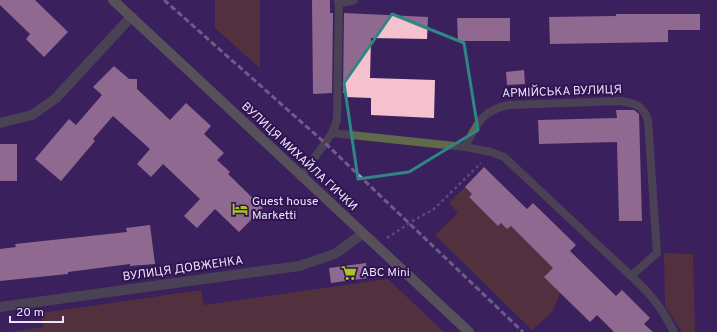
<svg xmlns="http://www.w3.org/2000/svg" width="717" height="332" font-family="Overpass,sans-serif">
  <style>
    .green { fill: #724418 }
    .building { fill: #f5c1cf }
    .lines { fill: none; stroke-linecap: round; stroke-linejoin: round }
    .path { stroke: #8675a1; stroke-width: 2.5; stroke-dasharray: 3 3; stroke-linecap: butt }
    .lane { stroke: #60694a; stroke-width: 8 }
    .street { stroke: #60694a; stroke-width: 10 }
    .secondary { stroke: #7b8856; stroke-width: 10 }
    .rail { stroke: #aea1c5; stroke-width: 3; stroke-dasharray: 6 3; stroke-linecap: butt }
    .marked { fill: none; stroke: #308683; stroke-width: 3; stroke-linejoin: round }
    .labels { text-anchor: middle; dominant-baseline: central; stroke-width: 4; stroke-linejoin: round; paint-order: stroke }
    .street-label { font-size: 12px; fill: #ebe4fb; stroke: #301451 }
    .poi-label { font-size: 12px; fill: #ebe4fb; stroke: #301451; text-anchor: start }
  </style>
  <rect width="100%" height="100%" fill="#3a205c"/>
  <g class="green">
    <polygon points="215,0 260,0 260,68 215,28"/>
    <polygon points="465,187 472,194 469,197 498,226 501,223 507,229 514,223 556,265 560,293 554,308 549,315 532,330 435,235 458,213 449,203"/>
    <polygon points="664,253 693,254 695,332 682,332 665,306"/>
    <polygon points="388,279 444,332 10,332 43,327 41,313 201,290 204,305"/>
  </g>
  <g class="building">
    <polygon points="0,0 35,0 68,32 44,57 26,39 30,34 0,5"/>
    <polygon points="312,0 330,0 330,13 333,13 332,93 313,94"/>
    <polygon points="344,13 428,17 427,39 371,38 370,78 435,80 434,118 371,115 371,98 345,97 346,93 343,93"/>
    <polygon points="616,14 700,14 700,30 668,30 668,42 550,44 549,17 616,16"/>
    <polygon points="457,18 510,18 510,41 458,41"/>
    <polygon points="114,66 129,79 137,79 137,89 170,120 186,103 211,126 204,134 224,153 217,160 230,172 228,174 263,208 239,232 215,209 197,228 184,216 200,199 163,164 151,177 137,164 150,149 113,116 93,139 95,141 61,181 35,159 69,119 76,125 102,95 93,87"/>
    <polygon points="524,70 525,84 507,85 506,72"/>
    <polygon points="616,110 634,110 639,114 642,221 619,221 617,142 539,144 538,120 617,118"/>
    <rect x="0" y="144" width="17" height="37"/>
    <polygon points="484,167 527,209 533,203 576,245 570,251 616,296 622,290 650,318 644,324 653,332 614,332 597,315 590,322 544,277 553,268 511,226 507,229 501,223 498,226 469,197 472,194 465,187"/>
    <polygon points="150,225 155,264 130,266 130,264 68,272 68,274 0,281 0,249 16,247 15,244 127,232 126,228"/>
    <polygon points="366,263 368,278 331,283 329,268"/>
  </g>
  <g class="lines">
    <polyline class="path" points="387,238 414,220 434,209 481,163"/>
    <g class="lane">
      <path d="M332 133 465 147 491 152 504 157 631 276 657 253 648 121C644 105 634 103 620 101L509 105C482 110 477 124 465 147"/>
      <polyline points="301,177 332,133 337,120 339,0"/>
      <path d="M631 276C652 295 661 307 674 332"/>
    </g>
    <g class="street">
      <polyline points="339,2 353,0"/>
      <polyline points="0,123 32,115 55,99 131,17"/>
      <polyline points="0,307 299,266 335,254 362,234"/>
    </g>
    <polyline class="secondary" points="113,0 469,332"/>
    <polyline class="rail" points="164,0 325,143 523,332"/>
  </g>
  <path d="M0 0H717V332H0ZM392 14 464 43 478 130 409 172 358 179 344 83Z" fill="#3a205c" fill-opacity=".55" fill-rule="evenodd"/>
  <path class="marked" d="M392 14 464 43 478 130 409 172 358 179 344 83Z"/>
  <defs>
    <symbol id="hotel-bare" viewBox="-9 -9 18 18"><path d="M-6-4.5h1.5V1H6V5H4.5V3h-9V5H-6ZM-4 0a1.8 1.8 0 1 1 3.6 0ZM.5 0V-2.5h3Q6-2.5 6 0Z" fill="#a8c71c" stroke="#301451" stroke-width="2.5" paint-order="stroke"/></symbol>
    <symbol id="supermarket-bare" viewBox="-9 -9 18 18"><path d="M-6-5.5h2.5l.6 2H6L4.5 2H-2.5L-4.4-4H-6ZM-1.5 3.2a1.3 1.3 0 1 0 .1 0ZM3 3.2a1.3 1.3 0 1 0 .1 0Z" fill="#a8c71c" stroke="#301451" stroke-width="2.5" paint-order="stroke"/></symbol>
  </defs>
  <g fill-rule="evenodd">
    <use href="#hotel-bare" x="229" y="198" width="22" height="22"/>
    <use href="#supermarket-bare" x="338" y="262" width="22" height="22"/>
  </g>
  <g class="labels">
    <g class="street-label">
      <text transform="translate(562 92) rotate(-2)">АРМІЙСЬКА ВУЛИЦЯ</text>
      <text transform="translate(299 157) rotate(43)">ВУЛИЦЯ МИХАЙЛА ГИЧКИ</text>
      <text transform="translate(183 269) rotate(-8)">ВУЛИЦЯ ДОВЖЕНКА</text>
    </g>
    <g class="poi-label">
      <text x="252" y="202">Guest house<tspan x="252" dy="14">Marketti</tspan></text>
      <text x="361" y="273">ABC Mini</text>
    </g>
  </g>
  <path d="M10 316v6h53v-6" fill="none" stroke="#ebe4fb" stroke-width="2"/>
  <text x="16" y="316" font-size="12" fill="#ebe4fb" stroke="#301451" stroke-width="3" paint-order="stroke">20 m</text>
</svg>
